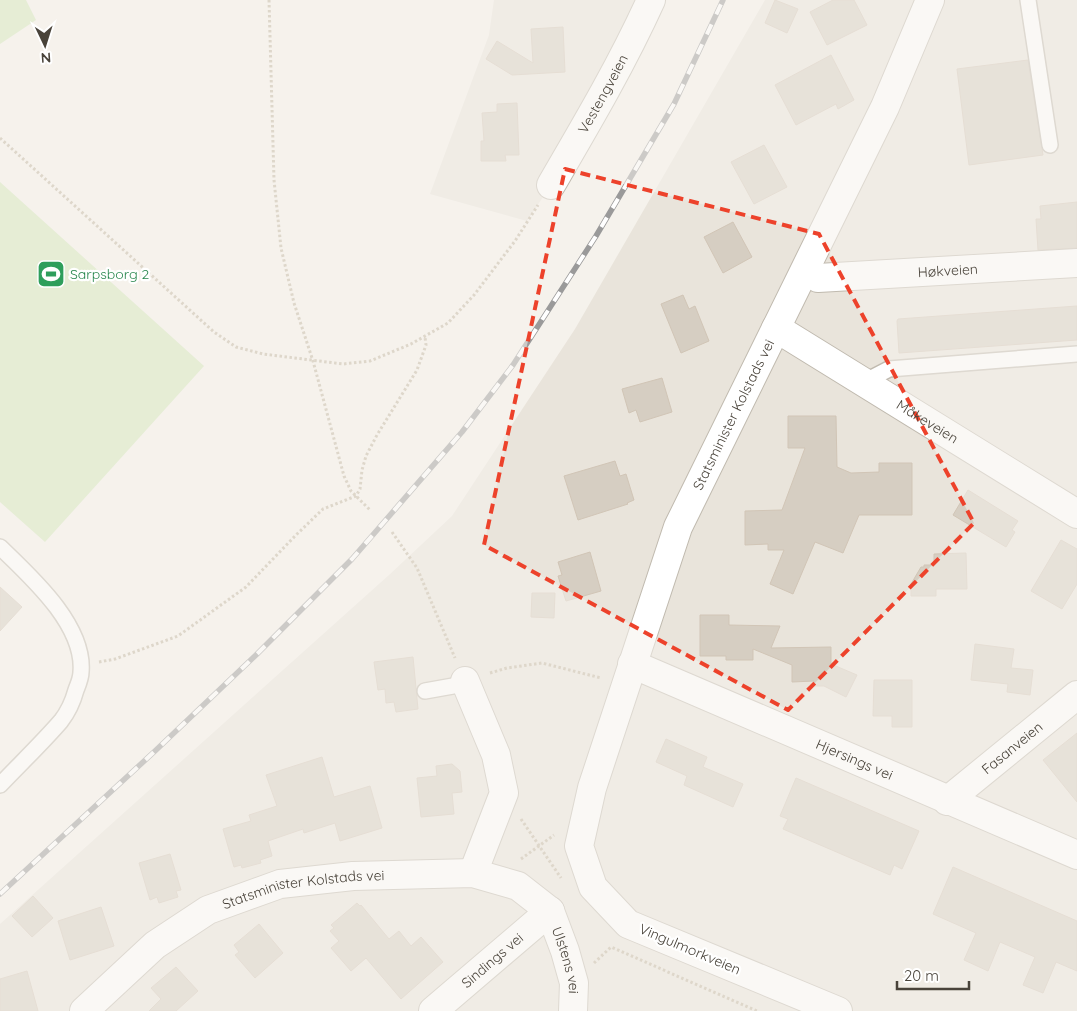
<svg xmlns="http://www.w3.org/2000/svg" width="1077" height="1011" font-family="Quicksand,sans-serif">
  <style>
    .residential { fill: #e9e4db }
    .green { fill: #d3e6b8 }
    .building { fill: #d6cec2; stroke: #d1c5b6 }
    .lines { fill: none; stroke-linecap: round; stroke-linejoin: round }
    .service-casing { stroke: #c0baaf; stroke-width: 18 }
    .minor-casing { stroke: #c0baaf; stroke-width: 30 }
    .tertiary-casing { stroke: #c0baaf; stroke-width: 30 }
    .path { stroke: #c1b5a1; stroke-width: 3; stroke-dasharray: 2.5 2.5; stroke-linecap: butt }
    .service { stroke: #fff; stroke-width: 15 }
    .minor { stroke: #fff; stroke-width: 28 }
    .tertiary { stroke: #fff; stroke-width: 28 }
    .rail-casing { stroke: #9a9a9a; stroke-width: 5.5 }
    .rail { stroke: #fff; stroke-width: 4; stroke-dasharray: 11; stroke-linecap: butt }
    .marked { fill: none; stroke: #ed422b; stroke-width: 4; stroke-dasharray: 10 6; stroke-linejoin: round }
    .labels { text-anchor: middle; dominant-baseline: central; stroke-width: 4.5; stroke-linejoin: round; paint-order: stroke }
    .street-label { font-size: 14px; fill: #49433a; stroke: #fff }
    .leisure-label { font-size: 14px; fill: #27864d; stroke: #fff; text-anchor: start }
  </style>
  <rect width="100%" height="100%" fill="#f5f2ec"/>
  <g class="residential">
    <polygon points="494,0 651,0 551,185 527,221 430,194 489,35"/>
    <polygon points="765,0 1077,0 1077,1011 0,1011 0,924 389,575 452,516 575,329"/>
  </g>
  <g class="green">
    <polygon points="0,0 26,0 36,20 0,44"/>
    <polygon points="0,182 204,366 45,542 0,502"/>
  </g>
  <g class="building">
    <polygon points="775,0 798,9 787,33 765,23"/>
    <polygon points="833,0 854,0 867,25 827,45 810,12"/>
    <polygon points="563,27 565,72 512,75 486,59 497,41 533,63 531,29"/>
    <polygon points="831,55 854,100 838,109 836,104 796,125 775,85"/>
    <polygon points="1028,60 1043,155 969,165 957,69"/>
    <polygon points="517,103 519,155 505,155 506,161 481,161 481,141 484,141 482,113 497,112 497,104"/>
    <polygon points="764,145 787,187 754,204 731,162"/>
    <polygon points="1077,202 1077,248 1038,250 1036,219 1041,219 1040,206"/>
    <polygon points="733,222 752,257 723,273 704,237"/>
    <polygon points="683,295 689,309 695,306 709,341 681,353 661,304"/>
    <polygon points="1077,306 1077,340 899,353 897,321 898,319"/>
    <polygon points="662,378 672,412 640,422 636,410 629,413 622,389"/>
    <polygon points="788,416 836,416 837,467 851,473 879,472 879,463 912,463 912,515 859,515 843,553 815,542 793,594 770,584 784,550 768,550 768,544 745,545 745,511 782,510 805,448 788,448"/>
    <polygon points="615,461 620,476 626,474 634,500 627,503 628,504 578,520 564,476"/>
    <polygon points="968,490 1018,521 1012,530 1015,532 1006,547 953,515"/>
    <polygon points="1061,540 1077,549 1077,584 1062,609 1031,591"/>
    <polygon points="590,552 601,591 566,601 558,576 562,575 558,562"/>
    <polygon points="966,553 967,589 936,589 936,596 911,596 911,584 921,567 924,567 924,565 934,565 934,554"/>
    <polygon points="0,587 22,607 0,631"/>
    <polygon points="532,593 555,593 554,618 531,617"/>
    <polygon points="700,615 729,615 729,625 780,626 771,648 831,647 831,664 857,675 846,697 824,686 814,686 814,681 792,682 792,665 753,649 753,660 726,660 726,656 700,656"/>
    <polygon points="975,644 1014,649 1011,668 1033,670 1030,695 1007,692 1008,684 971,680"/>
    <polygon points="413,657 418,709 396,712 394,702 386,703 385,689 378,690 374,662"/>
    <polygon points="874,680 912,680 912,727 892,727 892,716 873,716"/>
    <polygon points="1077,733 1077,802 1043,760"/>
    <polygon points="666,739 707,757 703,767 743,784 733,807 684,785 687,776 656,762"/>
    <polygon points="322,757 334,797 370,786 382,828 340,841 335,823 304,833 303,829 268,841 272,856 260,860 261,863 242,868 241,865 234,867 223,829 251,821 249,815 277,806 266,775"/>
    <polygon points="452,764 460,771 462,792 452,793 454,814 421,817 417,778 437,776 436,766"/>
    <polygon points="796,778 919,831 902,869 894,865 890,875 783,829 788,819 780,816"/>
    <polygon points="170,854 181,890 176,891 178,897 159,903 157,897 150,900 139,863"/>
    <polygon points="953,867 1077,921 1077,971 1056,962 1043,993 1023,985 1035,957 1000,942 988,971 964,960 976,933 933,914"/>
    <polygon points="33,896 53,918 32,937 12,916"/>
    <polygon points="357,903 360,906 361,905 389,939 399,931 411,946 421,937 443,962 401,999 366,958 351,971 331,948 339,941 330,931 334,928 331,925"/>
    <polygon points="101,907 114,946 70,960 58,921"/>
    <polygon points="259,924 283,953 255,978 235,955 239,952 234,945"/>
    <polygon points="176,967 198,991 176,1011 149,1011 161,999 151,988"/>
    <polygon points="27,971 38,1011 0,1011 0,979"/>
  </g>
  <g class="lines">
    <defs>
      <g id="service">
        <polyline points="1028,0 1050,145"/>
        <polyline points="864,382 889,369 1077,354"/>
        <path d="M0 547C31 577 85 625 81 672 81 678 78 685 76 690 73 701 68 712 61 721 42 743 20 764 0 785"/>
        <polyline points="425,691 453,686 465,681"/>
      </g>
      <g id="minor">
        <path id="s1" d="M551 185C586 125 622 64 651 0"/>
        <path id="s2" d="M818 278 1077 263"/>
        <path id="s3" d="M776 328 1077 514"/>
        <path id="s4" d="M632 664 1077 855"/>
        <polyline points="465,681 496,755 504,793 473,873"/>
        <path id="s5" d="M947 801 1077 695"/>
        <path id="s6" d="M550 911 565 951 574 983 573 1011"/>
        <path id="s7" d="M84 1011 155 945 208 910 280 884 353 876 473 873 518 886 550 911"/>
        <path id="s8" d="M433 1011 550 911"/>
      </g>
      <g id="tertiary">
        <path id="s9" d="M838 1011 628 924 593 887 579 846 592 788 678 527 885 107 930 0"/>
      </g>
    </defs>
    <use href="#service" class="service-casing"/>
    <use href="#minor" class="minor-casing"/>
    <use href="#tertiary" class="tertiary-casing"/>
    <g class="path">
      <polyline points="269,0 274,180 281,248 294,303 313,361 344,476 351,491 371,511"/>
      <polyline points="0,138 214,332 236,347 263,354 343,364 370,361 411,344 448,323 474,295 515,241 538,205"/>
      <polyline points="392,532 417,568 455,658"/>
      <polyline points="99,662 115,659 178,636 246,587 296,535 323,509 356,496 360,489 362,470 366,456 377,435 417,370 426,345 425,337"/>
      <polyline points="490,673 507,668 542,663 601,678"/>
      <polyline points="521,819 561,878"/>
      <polyline points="521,859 554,835"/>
      <polyline points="594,963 611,947 757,1011"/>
    </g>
    <use href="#service" class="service"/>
    <use href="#minor" class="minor"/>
    <use href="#tertiary" class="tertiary"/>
    <defs>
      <polyline id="rail" points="0,894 155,751 256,655 352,559 462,432 513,365 596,236 674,104 723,0"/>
    </defs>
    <use href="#rail" class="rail-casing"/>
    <use href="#rail" class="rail"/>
  </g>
  <path d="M0 0H1077V1011H0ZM565 169 819 234 974 523 788 710 484 545Z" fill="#f5f2ec" fill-opacity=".55" fill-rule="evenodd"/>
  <path class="marked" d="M565 169 819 234 974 523 788 710 484 545Z"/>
  <defs>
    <symbol id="stadium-square" viewBox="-11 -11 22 22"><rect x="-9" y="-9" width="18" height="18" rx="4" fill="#2e9e5b" stroke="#fff"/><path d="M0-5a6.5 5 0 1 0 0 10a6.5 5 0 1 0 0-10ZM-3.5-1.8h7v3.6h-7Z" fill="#fff"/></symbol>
  </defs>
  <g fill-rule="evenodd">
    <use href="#stadium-square" x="35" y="258" width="32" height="32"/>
  </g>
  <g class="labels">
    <g class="street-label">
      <text stroke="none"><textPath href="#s1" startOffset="105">Vestengveien</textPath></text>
      <text stroke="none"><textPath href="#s2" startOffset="130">Høkveien</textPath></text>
      <text stroke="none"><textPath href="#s9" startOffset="781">Statsminister Kolstads vei</textPath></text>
      <text stroke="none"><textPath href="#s3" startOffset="178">Måkeveien</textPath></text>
      <text stroke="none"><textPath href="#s5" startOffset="84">Fasanveien</textPath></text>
      <text stroke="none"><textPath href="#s4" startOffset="242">Hjersings vei</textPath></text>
      <text stroke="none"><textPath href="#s7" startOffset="259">Statsminister Kolstads vei</textPath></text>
      <text transform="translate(690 949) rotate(23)">Vingulmorkveien</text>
      <text stroke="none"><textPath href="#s8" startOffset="78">Sindings vei</textPath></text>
      <text stroke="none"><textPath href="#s6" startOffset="52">Ulstens vei</textPath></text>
    </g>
    <g class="leisure-label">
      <text x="70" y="274">Sarpsborg 2</text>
    </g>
  </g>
  <g transform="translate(45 45) rotate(176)" stroke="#ffffff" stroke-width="4" paint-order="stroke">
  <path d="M0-4L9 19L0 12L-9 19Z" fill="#49433a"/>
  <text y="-8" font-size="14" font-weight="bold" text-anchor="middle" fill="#49433a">N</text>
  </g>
  <path d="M897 981v8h72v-8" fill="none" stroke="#49433a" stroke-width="2.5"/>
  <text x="904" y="981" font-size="15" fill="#49433a" stroke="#ffffff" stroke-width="4" paint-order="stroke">20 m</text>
</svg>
